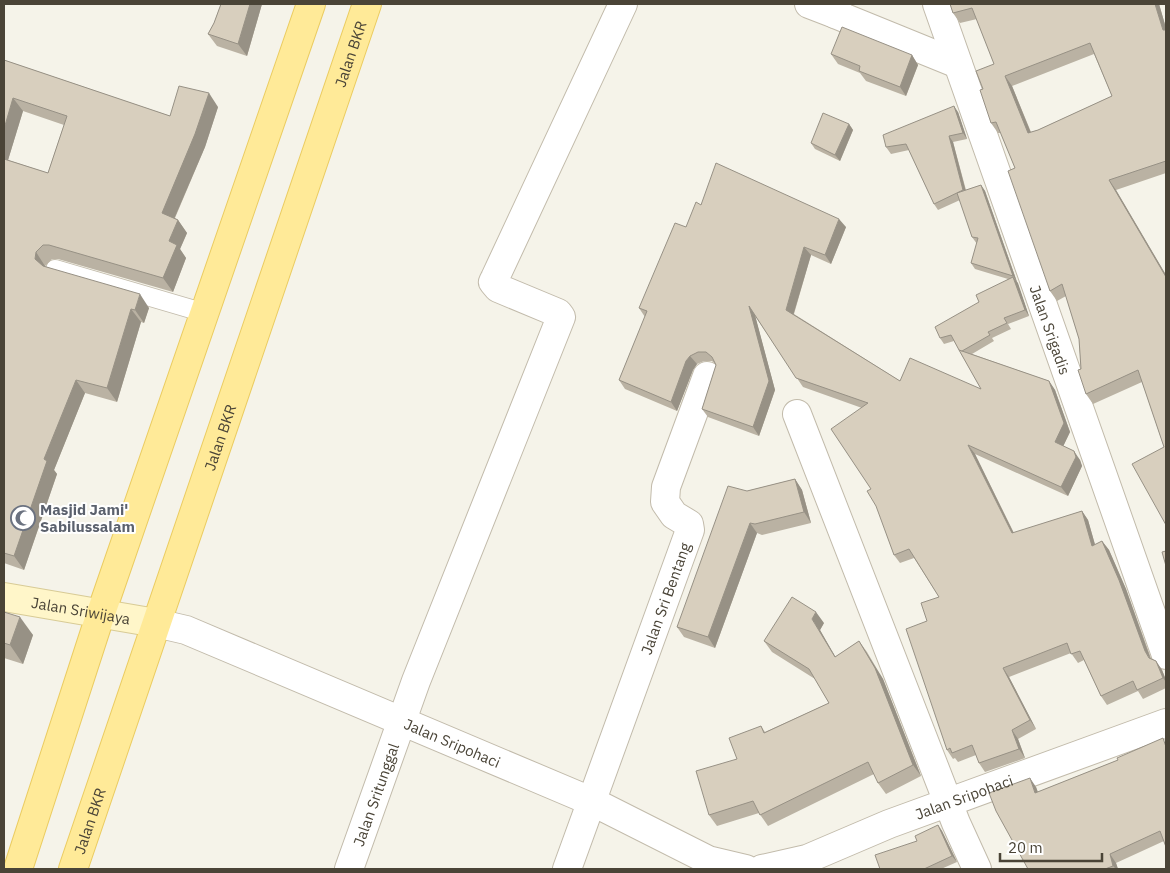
<svg xmlns="http://www.w3.org/2000/svg" width="1170" height="873" font-family="'IBM Plex Sans',sans-serif">
  <style>
    .lines { fill: none; stroke-linecap: round; stroke-linejoin: round }
    .service-casing { stroke: #c2bbab; stroke-width: 20 }
    .minor-casing { stroke: #c2bbab; stroke-width: 30 }
    .tertiary-casing { stroke: #c2bbab; stroke-width: 30 }
    .secondary-casing { stroke: #d8cb96; stroke-width: 30 }
    .primary-casing { stroke: #ebcc61; stroke-width: 30 }
    .service { stroke: #fff; stroke-width: 18 }
    .minor { stroke: #fff; stroke-width: 28 }
    .tertiary { stroke: #fff; stroke-width: 28 }
    .secondary { stroke: #fff6c9; stroke-width: 28 }
    .primary { stroke: #ffea98; stroke-width: 28 }
    .wall { fill: #bab2a3; fill-rule: evenodd }
    .shaded-wall { fill: #979185 }
    .building { fill: #d8cfbe; stroke: #979185; fill-rule: evenodd }
    .labels { text-anchor: middle; dominant-baseline: central; stroke-width: 4; stroke-linejoin: round; paint-order: stroke }
    .street-label { font-size: 15px; fill: #4a4437; stroke: #fff }
    .worship-label { font-size: 15px; font-weight: bold; fill: #5b616d; stroke: #fff; text-anchor: start }
  </style>
  <rect width="100%" height="100%" fill="#f5f3e9"/>
  <g class="lines">
    <defs>
      <polyline id="service" points="55,269 205,313"/>
      <g id="minor">
        <polyline points="809,4 835,14"/>
        <polyline points="837,4 835,14 958,64"/>
        <path id="s1" d="M937 4C1012 221 1088 438 1166 655"/>
        <polyline points="797,414 956,823 977,869"/>
        <path id="s2" d="M349 869 416 681 561 317 558 313 498 288 493 282 495 278 623 4"/>
        <path id="s3" d="M567 869 690 530 689 524 674 515 665 502 666 487 707 376"/>
      </g>
      <g id="tertiary">
        <path id="s4" d="M156 623 186 630 593 802 708 860 746 869"/>
        <path id="s5" d="M762 869 807 859 889 824 1166 723"/>
      </g>
      <g id="secondary">
        <path id="s6" d="M4 597 156 623"/>
      </g>
      <g id="primary">
        <polyline points="18,869 101,613 311,4"/>
        <path id="s7" d="M73 869 367 4"/>
      </g>
    </defs>
    <use href="#service" class="service-casing"/>
    <use href="#minor" class="minor-casing"/>
    <use href="#tertiary" class="tertiary-casing"/>
    <use href="#secondary" class="secondary-casing"/>
    <use href="#primary" class="primary-casing"/>
    <use href="#service" class="service"/>
    <use href="#minor" class="minor"/>
    <use href="#tertiary" class="tertiary"/>
    <use href="#secondary" class="secondary"/>
    <use href="#primary" class="primary"/>
  </g>
  <g class="wall">
    <polygon points="221,4 262,4 247,56 217,46 208,34 214,23"/>
    <path d="M950 4H1159L1166 28V173L1116 190 1166 275V525L1164 447 1142 382 1093 404 1086 394 1081 369 1079 339 1066 296 1057 301 1050 291 1015 168 1001 133H998L991 123 983 89 994 64 977 19 960 23 953 13ZM1094 54 1112 96 1038 130 1031 132 1012 86Z"/>
    <polygon points="831,54 912,55 918,65 906,96 866,81 860,73 838,64"/>
    <path d="M4 60 170 116 218 107 205 147 175 218 178 220 187 233 180 249 186 258 173 292 58 259H52L45 266 149 308 144 323 141 322 117 402 85 393 54 470 57 474 24 570 4 563ZM23 111 64 125 48 173 8 160Z"/>
    <polygon points="958,112 967,139 953,142 966,190 981,185 985,191 1029,316 1008,324 1011,329 992,338 994,341 972,354 1049,381 1055,390 1070,432 1063,446 1080,460 1082,466 1068,496 975,454 1014,533 1082,511 1088,520 1095,545 1102,541 1109,550 1126,589 1151,658 1156,661 1162,670 1166,680 1166,688 1143,699 1138,691 1107,705 1101,696 1084,660 1078,663 1071,653 1009,677 1036,729 1018,739 1025,758 985,772 979,763 976,755 958,762 955,758 953,759 947,750 927,621 939,597 914,558 900,563 894,555 871,489 862,408 803,387 755,316 775,390 759,436 708,417 702,409 716,365 712,361 704,361 697,364 693,370 677,411 625,389 619,380 645,317 639,308 686,227 701,205 846,227 831,264 811,255 794,314 900,381 981,389 954,341 944,344 940,338 979,302 1008,279 975,269 971,263 977,244 972,237 960,200 938,210 934,204 909,150 891,154 886,147"/>
    <polygon points="849,124 853,130 840,161 815,149 811,143"/>
    <polygon points="795,479 802,490 811,523 762,535 757,533 715,648 684,637 677,627 747,491"/>
    <polygon points="4,612 33,635 23,664 4,658"/>
    <polygon points="824,623 820,630 835,657 859,641 867,652 883,679 921,776 886,794 878,783 874,774 768,826 759,813 717,826 709,815 737,759 761,726 765,732 829,703 815,679 772,652 764,641"/>
    <polygon points="1163,738 1164,841 1116,863 1118,869 1028,869 1036,787 1038,792 1118,760"/>
    <polygon points="938,825 942,831 957,862 941,869 880,869"/>
  </g>
  <g class="shaded-wall">
    <polygon points="250,4 262,4 247,56 238,44"/>
    <polygon points="1155,4 1159,4 1166,28 1166,35 1163,30"/>
    <polygon points="912,55 918,65 906,96 900,87"/>
    <polygon points="1005,76 1012,86 1035,143 1028,133"/>
    <polygon points="209,93 218,107 205,147 171,226 162,213"/>
    <polygon points="13,98 23,111 5,170 4,168 4,129"/>
    <polygon points="954,106 958,112 967,139 963,133"/>
    <polygon points="849,124 853,130 840,161 835,155"/>
    <polygon points="949,136 953,142 967,196 963,190"/>
    <polygon points="1109,180 1116,190 1166,275 1166,277"/>
    <polygon points="981,185 985,191 1017,282 1013,276"/>
    <polygon points="839,219 846,227 831,264 825,255"/>
    <polygon points="178,220 187,233 180,249 186,258 173,292 163,278 169,241"/>
    <polygon points="804,247 811,255 792,319 786,310"/>
    <polygon points="36,252 45,266 45,272 35,259"/>
    <polygon points="1013,277 1018,283 1029,316 1025,310"/>
    <polygon points="140,294 149,308 144,323 135,310"/>
    <polygon points="749,306 755,315 775,390 759,436 753,427"/>
    <polygon points="131,309 141,322 117,402 107,388"/>
    <polygon points="690,356 697,364 693,370 677,411 671,402 686,361"/>
    <polygon points="76,380 85,393 54,470 57,474 24,570 14,556 44,459"/>
    <polygon points="1049,381 1055,390 1070,432 1061,451 1055,442"/>
    <polygon points="968,445 975,454 1018,542 1012,533"/>
    <polygon points="1074,451 1080,460 1082,466 1068,496 1061,487"/>
    <polygon points="795,479 802,490 811,523 804,512"/>
    <polygon points="1082,511 1088,520 1098,555 1092,546"/>
    <polygon points="750,523 757,533 715,648 708,637"/>
    <polygon points="1102,541 1109,550 1126,589 1151,660 1145,651"/>
    <polygon points="816,612 824,623 820,630 842,668 835,657 812,619"/>
    <polygon points="20,617 33,635 23,664 10,645"/>
    <polygon points="859,641 883,679 921,776 913,765"/>
    <polygon points="1156,661 1162,670 1166,680 1166,682 1163,678"/>
    <polygon points="1003,668 1009,677 1036,729 1030,720"/>
    <polygon points="1012,730 1018,739 1025,758 1019,749"/>
    <polygon points="1030,778 1036,787 1041,802 1035,793"/>
    <polygon points="938,825 942,831 957,862 952,856"/>
    <polygon points="1110,854 1116,863 1118,869 1116,869 1113,866"/>
  </g>
  <g class="building">
    <polygon points="221,4 250,4 238,44 208,34 214,23"/>
    <path d="M950 4H1155L1163 30H1166V161L1109 180 1166 277V525L1132 464 1164 447 1138 370 1086 394 1078 370 1081 369 1079 339 1062 284 1050 291 1008 171 1015 168 996 122 991 123 980 90 983 89 976 71 994 64 972 8 953 13ZM1090 43 1112 96 1038 130 1028 133 1005 76Z"/>
    <polygon points="842,27 912,55 900,87 859,71 860,66 831,54"/>
    <polygon points="4,60 170,116 179,86 209,93 195,134 162,213 178,220 169,241 177,245 163,278 49,245 43,245 36,252 35,259 43,266 140,294 135,310 131,309 107,388 76,380 44,459 47,461 14,556 4,553 4,159 48,173 67,116 13,98 4,129"/>
    <polygon points="954,106 963,133 949,136 963,190 934,204 906,144 886,147 883,135"/>
    <polygon points="823,113 849,124 835,155 811,143"/>
    <polygon points="716,163 839,219 825,255 804,247 786,310 900,381 910,358 981,389 959,350 1049,381 1064,423 1055,442 1074,451 1076,457 1061,487 968,445 1012,533 1082,511 1092,546 1102,541 1119,580 1145,651 1149,658 1156,661 1163,678 1137,690 1133,681 1101,696 1080,651 1071,654 1067,643 1003,668 1030,720 1012,730 1019,749 979,763 972,745 952,753 950,748 947,750 906,629 927,621 921,603 939,597 909,549 894,555 876,506 867,491 871,489 831,429 868,403 796,378 749,306 769,381 753,427 702,409 716,365 712,357 706,352 698,352 690,356 686,361 671,402 619,380 647,311 639,308 675,223 686,227 696,202 701,205"/>
    <polygon points="981,185 1013,276 971,263 978,238 972,237 957,193"/>
    <polygon points="1013,277 1025,310 1004,318 1007,323 988,332 990,335 962,351 959,350 951,335 940,338 935,327 979,302 976,295"/>
    <polygon points="795,479 804,512 755,524 750,523 708,637 677,627 728,486 747,491"/>
    <polygon points="1166,551 1166,566 1162,552"/>
    <polygon points="792,597 816,612 812,619 835,657 859,641 875,668 913,765 878,783 868,762 760,815 753,801 709,815 696,771 737,759 729,738 761,726 764,733 829,703 809,669 764,641"/>
    <polygon points="4,612 20,617 10,645 4,643"/>
    <polygon points="1163,738 1166,747 1166,847 1160,831 1110,854 1113,866 1105,869 1028,869 996,811 989,793 1030,778 1035,793 1118,760 1117,758"/>
    <polygon points="938,825 952,856 924,869 880,869 875,855 917,841 915,836"/>
  </g>
  <defs>
    <symbol id="mosque-ring" viewBox="-11 -11 22 22"><circle r="9.5" fill="#fff" stroke="#6b7280" stroke-width="1.5"/><path d="M3.5-4.9A6 6 0 1 0 3.5 4.9A5 5 0 1 1 3.5-4.9Z" fill="#6b7280"/></symbol>
  </defs>
  <g fill-rule="evenodd">
    <use href="#mosque-ring" x="9" y="504" width="28" height="28"/>
  </g>
  <g class="labels">
    <g class="street-label">
      <text stroke="none"><textPath href="#s7" startOffset="861">Jalan BKR</textPath></text>
      <text stroke="none"><textPath href="#s1" startOffset="345">Jalan Srigadis</textPath></text>
      <text stroke="none"><textPath href="#s7" startOffset="456">Jalan BKR</textPath></text>
      <text stroke="none"><textPath href="#s3" startOffset="288">Jalan Sri Bentang</textPath></text>
      <text stroke="none"><textPath href="#s6" startOffset="78">Jalan Sriwijaya</textPath></text>
      <text stroke="none"><textPath href="#s4" startOffset="320">Jalan Sripohaci</textPath></text>
      <text stroke="none"><textPath href="#s2" startOffset="79">Jalan Sritunggal</textPath></text>
      <text stroke="none"><textPath href="#s5" startOffset="215">Jalan Sripohaci</textPath></text>
      <text stroke="none"><textPath href="#s7" startOffset="51">Jalan BKR</textPath></text>
    </g>
    <g class="worship-label">
      <text x="40" y="509">Masjid Jami'<tspan x="40" dy="17">Sabilussalam</tspan></text>
    </g>
  </g>
  <rect width="1170" height="873" fill="none" stroke="#4a4437" stroke-width="10"/>
  <path d="M1000 853v8h102v-8" fill="none" stroke="#4a4437" stroke-width="2.5"/>
  <text x="1008" y="853" font-size="15" fill="#4a4437" stroke="#ffffff" stroke-width="4" paint-order="stroke">20 m</text>
</svg>
